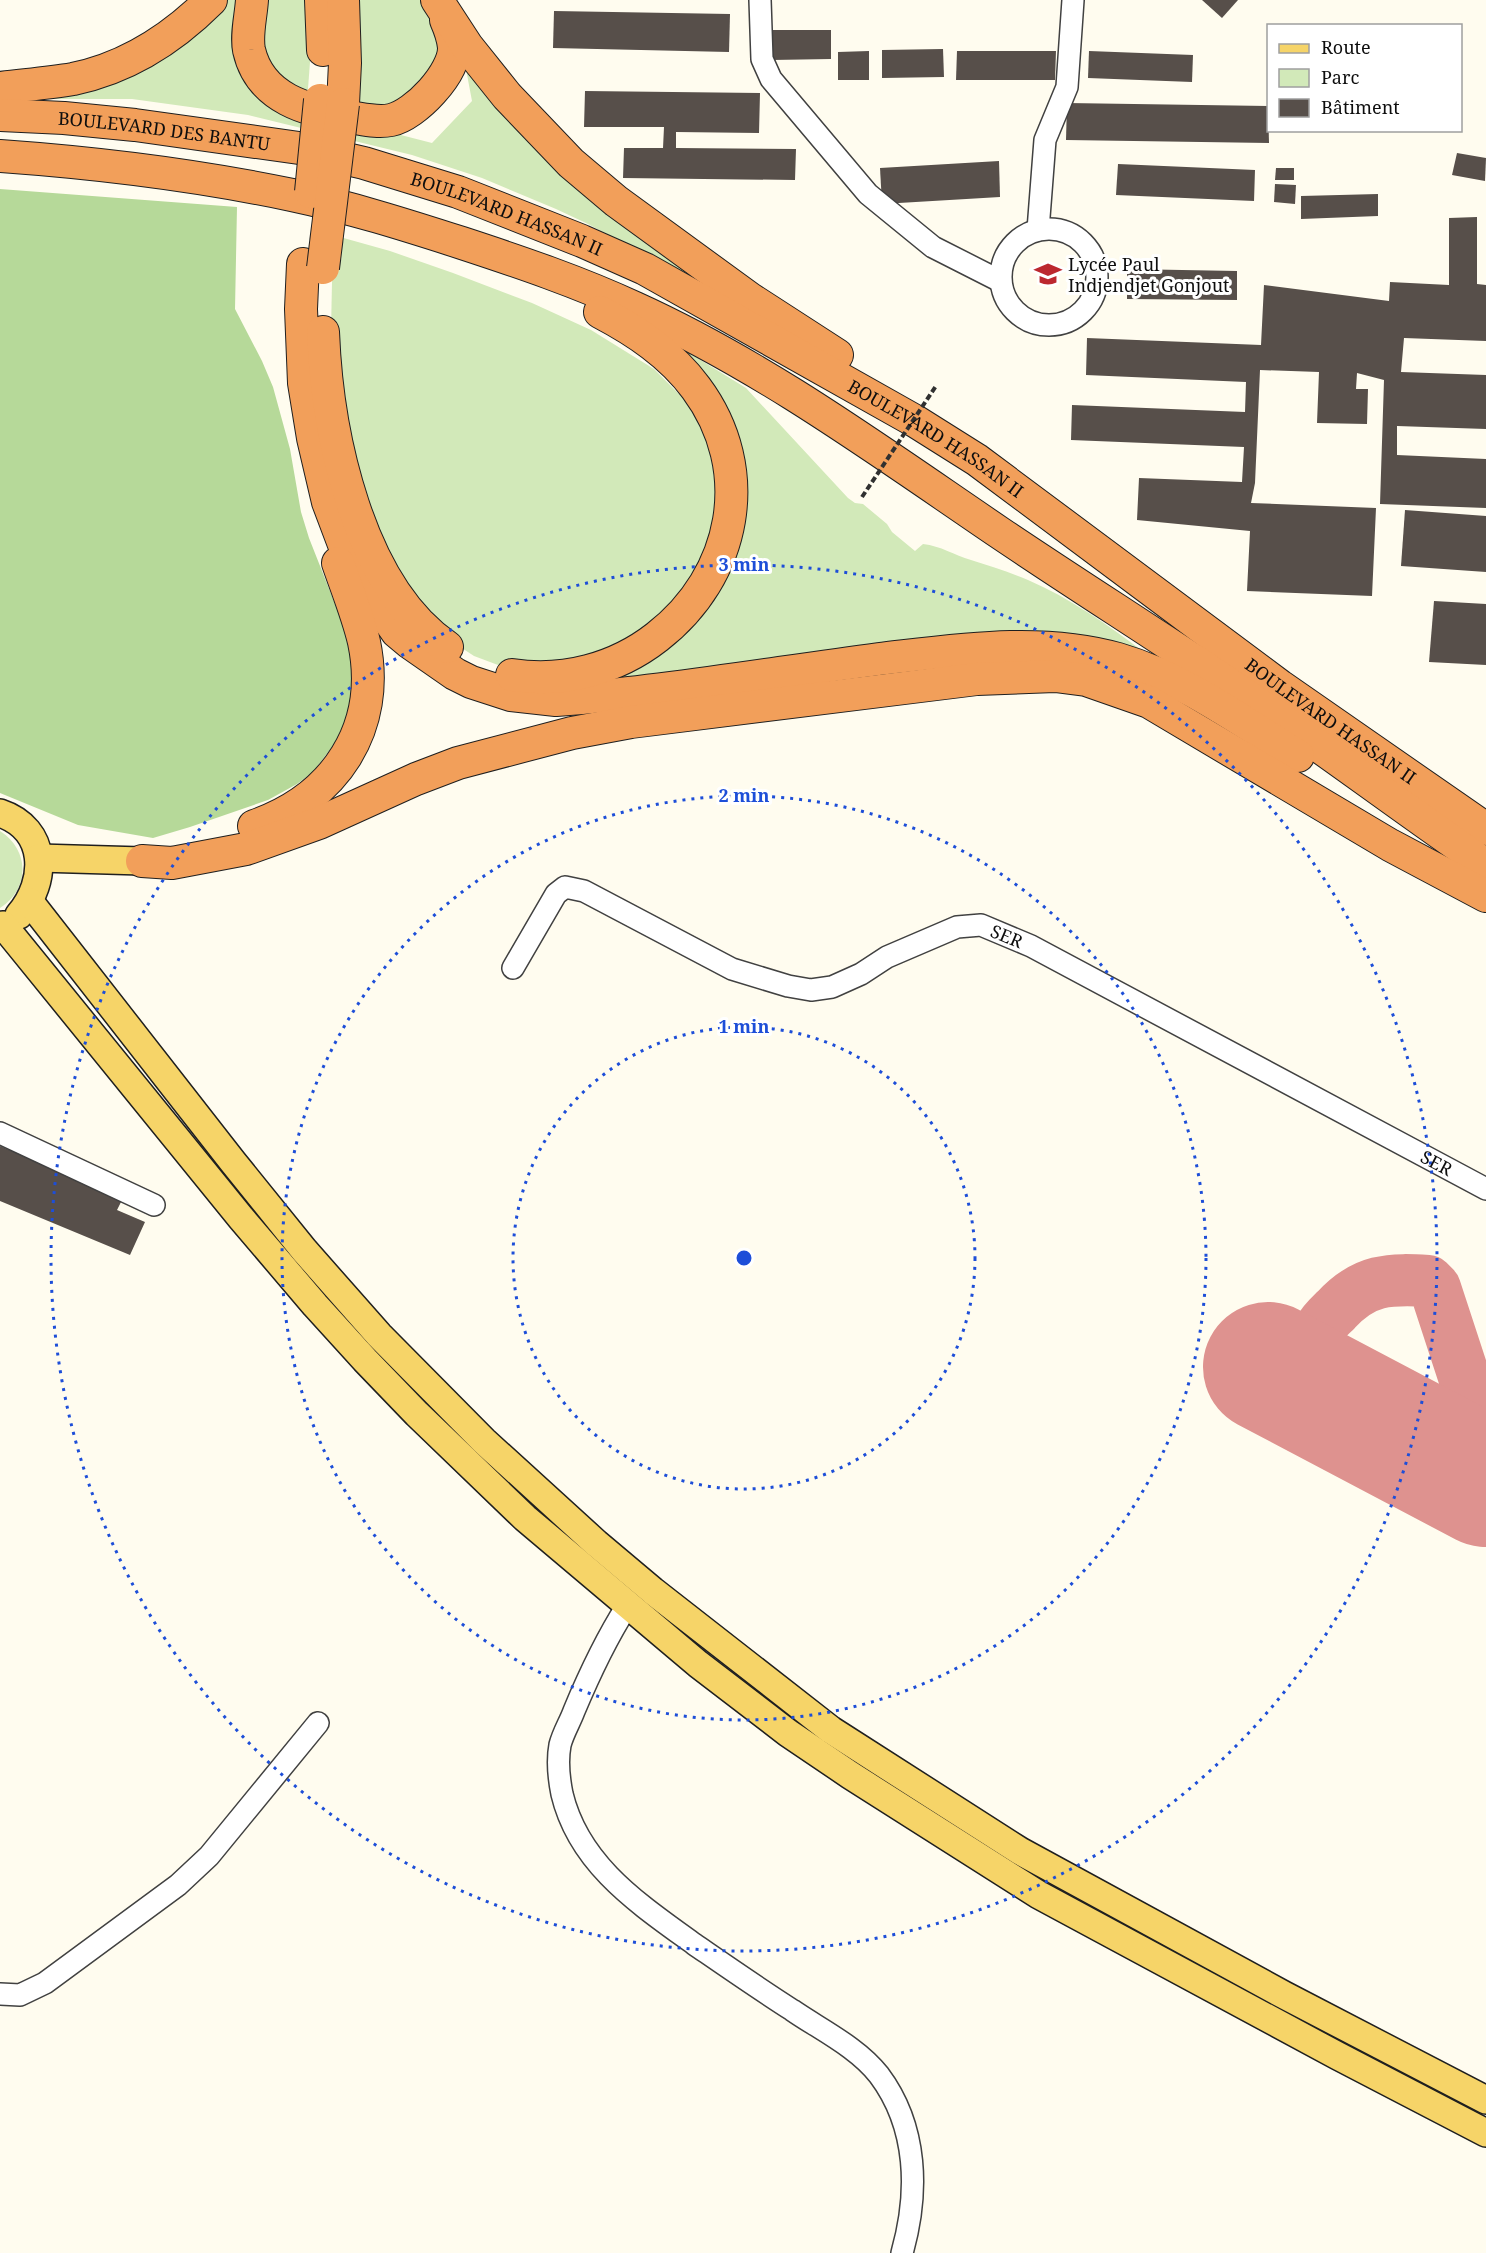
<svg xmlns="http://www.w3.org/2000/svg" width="1486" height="2253" font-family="'Noto Serif',serif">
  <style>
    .green { fill: #d2e9b9 }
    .forest { fill: #b6d999 }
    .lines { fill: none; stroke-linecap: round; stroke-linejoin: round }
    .taxiway { stroke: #de928f; stroke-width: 52 }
    .runway { stroke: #de928f; stroke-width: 130 }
    .building { fill: #574f4a }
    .minor-casing { stroke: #414141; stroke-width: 24 }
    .major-casing { stroke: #1f1f1f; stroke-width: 30 }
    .highway-casing { stroke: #1f1f1f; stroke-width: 34 }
    .minor { stroke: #fff; stroke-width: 21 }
    .major { stroke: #f6d468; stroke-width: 27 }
    .highway { stroke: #f29f5a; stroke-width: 32 }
    .highway-bridge-casing { stroke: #1f1f1f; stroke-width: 34; stroke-linecap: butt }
    .path-bridge { stroke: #303030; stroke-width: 4; stroke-dasharray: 6 3; stroke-linecap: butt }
    .highway-bridge { stroke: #f29f5a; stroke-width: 32 }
    .ring { fill: none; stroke: #1d4ed8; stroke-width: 3; stroke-dasharray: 3 6 }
    .labels { text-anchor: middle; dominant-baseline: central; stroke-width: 6; stroke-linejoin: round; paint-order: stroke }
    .street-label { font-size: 18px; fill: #0e0e0e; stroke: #fff }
    .poi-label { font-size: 18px; fill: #0e0e0e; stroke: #fff; text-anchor: start }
    .centre { fill: #1d4ed8; stroke: #fff; stroke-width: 3 }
    .ring-label { font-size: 18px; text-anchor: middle; font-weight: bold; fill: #1d4ed8; stroke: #fff; stroke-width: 6; stroke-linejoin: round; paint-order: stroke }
  </style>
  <rect width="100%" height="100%" fill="#fffcef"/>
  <g class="green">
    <polygon points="226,0 243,0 247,71 397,134 432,143 472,101 465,64 540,155 607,212 723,296 586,223 556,209 482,178 412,155 248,115 132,99 32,99"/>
    <polygon points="260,0 307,0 310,62 307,102 266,66"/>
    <polygon points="355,0 424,0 447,42 414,98 354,114"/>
    <polygon points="340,237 390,251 453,273 532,303 591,330 654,369 683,398 705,432 719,495 699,579 625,653 506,668 474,656 445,637 400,585 361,498 331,331 332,282"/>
    <path d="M673 343 746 388 848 498 855 503 863 504 887 524 892 532 915 551 923 544C941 546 954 555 971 560 990 566 1009 572 1028 580 1070 598 1108 625 1145 653L598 680 698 618 721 589 734 560 739 533Z"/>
    <path d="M0 831C30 850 30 889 0 908Z"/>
  </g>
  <polygon class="forest" points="0,189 237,207 235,309 262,361 273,387 290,449 301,512 309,538 348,637 355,681 346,719 335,743 313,772 297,784 268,800 190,827 153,838 78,825 0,793"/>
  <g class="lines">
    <path class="taxiway" d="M1441 1459C1421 1465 1390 1471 1369 1462 1355 1455 1343 1444 1334 1433 1308 1403 1299 1362 1321 1327 1324 1321 1331 1315 1336 1310 1347 1298 1362 1287 1378 1283 1395 1279 1412 1280 1428 1281L1435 1288 1486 1444"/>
    <polyline class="runway" points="1268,1367 1486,1482"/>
  </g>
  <g class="building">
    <polygon points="1202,0 1238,0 1222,18"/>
    <polygon points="554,11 730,14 729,52 553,48"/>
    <polygon points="772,30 831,30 831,59 772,60"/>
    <polygon points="943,49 944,77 882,78 882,50"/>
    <polygon points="869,51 869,80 838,80 838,52"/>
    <polygon points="957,51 1056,51 1055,80 956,80"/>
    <polygon points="1089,51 1193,55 1192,82 1088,78"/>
    <polygon points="585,91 760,93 759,133 676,132 676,148 796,149 795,180 623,178 624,148 663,148 664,127 584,127"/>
    <polygon points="1067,103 1268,106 1269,143 1066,140"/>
    <polygon points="1457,153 1486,158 1485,181 1452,175"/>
    <polygon points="999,161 1000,197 882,204 880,168"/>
    <polygon points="1118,164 1255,170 1254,201 1116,195"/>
    <polygon points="1276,168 1294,168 1294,180 1275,180"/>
    <polygon points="1275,184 1296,185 1295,204 1274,202"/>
    <polygon points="1378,194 1378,216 1301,219 1301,196"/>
    <polygon points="1477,217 1477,284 1486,285 1486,341 1404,338 1401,372 1486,375 1486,429 1397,426 1397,455 1486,459 1486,508 1380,504 1384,380 1357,373 1356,389 1368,389 1367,424 1317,423 1319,372 1260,370 1255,483 1251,503 1376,508 1372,596 1247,591 1250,531 1137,520 1139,478 1242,482 1244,447 1071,440 1072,405 1245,412 1246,382 1086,375 1087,338 1261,345 1264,285 1389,301 1390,282 1449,285 1449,218"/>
    <polygon points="1127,269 1237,271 1237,300 1127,299"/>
    <polygon points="1405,510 1486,516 1486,572 1401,566"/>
    <polygon points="1434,601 1486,604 1486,665 1429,662"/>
    <polygon points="0,1146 123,1198 117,1210 145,1222 130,1255 0,1201"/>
  </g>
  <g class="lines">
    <defs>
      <g id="minor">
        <polyline points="760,0 762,59 771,79 868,194 933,247 1000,281"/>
        <circle cx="1049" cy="277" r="48"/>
        <polyline points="1038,230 1045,140 1067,87 1073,0"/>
        <path id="s1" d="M513 968 556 894 565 887 584 891 732 969 788 986 811 990 832 987 861 974 887 957 957 927 981 925 1031 946 1486 1189"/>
        <polyline points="0,1133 154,1205"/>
        <path d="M627 1606C606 1639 589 1675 574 1711 570 1722 563 1733 560 1745 557 1761 559 1779 562 1794 579 1865 639 1904 694 1944 726 1966 759 1989 792 2010 821 2030 857 2047 879 2075 918 2127 919 2193 902 2253"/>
        <polyline points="0,1994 20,1995 45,1983 178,1885 209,1856 318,1723"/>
      </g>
      <g id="major">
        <path d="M0 813C48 829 48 881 19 915"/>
        <polyline points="39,858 142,861"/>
        <polyline points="30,902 233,1162 304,1250 379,1335 484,1441 596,1543 653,1591 831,1730 1020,1851 1284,1995 1486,2100"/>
        <polyline points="3,925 241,1218 315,1305 365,1360 417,1414 525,1518 698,1664 788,1733 850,1775 1039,1895 1338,2056 1486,2133"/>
      </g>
      <g id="highway">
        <path d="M252 0C251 16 246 35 249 50 260 99 308 111 349 117 363 119 377 123 391 120 415 115 455 73 454 47 453 38 450 29 446 20"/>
        <polyline points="321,0 323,50"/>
        <polyline points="437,0 467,46 507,96 571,163 616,201 749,298 837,355"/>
        <path d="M0 88C24 85 49 83 73 79 127 68 173 38 211 0"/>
        <polyline points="343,104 345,63 343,0"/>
        <path id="s2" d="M0 115 64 118 135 125 299 148 364 163 458 192 582 241 645 269 915 421 977 460 1280 686 1486 829"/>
        <path d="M0 156C98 163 196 175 292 195 349 207 406 225 462 243 520 262 579 282 635 308 765 367 882 453 1000 533 1086 591 1174 646 1260 705 1336 757 1410 813 1486 865"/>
        <path d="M303 264 301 309 304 383 313 438 328 502 348 555 379 606 397 632 409 642 455 674 471 682 511 695 556 700 582 698C681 689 780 672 879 659 958 650 1041 637 1118 659 1183 678 1241 721 1298 756"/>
        <path d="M323 332C327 434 358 586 447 647"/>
        <path d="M512 675C563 683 616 669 657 637 736 576 757 470 696 388 671 354 636 331 600 312"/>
        <path d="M254 826C335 798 382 728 364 642 358 616 347 589 338 563"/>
        <polyline points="142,861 172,863 246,849 319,823 416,779 458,763 572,733 631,722 977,679 1055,676 1086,680 1149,702 1390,845 1486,896"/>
      </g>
    </defs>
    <use href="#minor" class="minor-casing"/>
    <use href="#major" class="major-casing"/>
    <use href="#highway" class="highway-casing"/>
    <use href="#minor" class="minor"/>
    <use href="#major" class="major"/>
    <use href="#highway" class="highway"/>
    <defs>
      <g id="highway-bridge">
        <polyline points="311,192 320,100"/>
        <polyline points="323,268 343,104"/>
      </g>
    </defs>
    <use href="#highway-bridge" class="highway-bridge-casing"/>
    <polyline class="path-bridge" points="862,497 936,386"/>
    <use href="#highway-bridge" class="highway-bridge"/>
  </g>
  <g class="ring">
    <circle cx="744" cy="1258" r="231"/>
    <circle cx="744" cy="1258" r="462"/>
    <circle cx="744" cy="1258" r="693"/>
  </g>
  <defs>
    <symbol id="school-bare" viewBox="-9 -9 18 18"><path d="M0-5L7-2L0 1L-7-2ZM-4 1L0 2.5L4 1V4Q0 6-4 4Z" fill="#bc282f" stroke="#fff" stroke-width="2.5" paint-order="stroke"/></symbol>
  </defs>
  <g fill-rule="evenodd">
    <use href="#school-bare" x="1029" y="255" width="38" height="38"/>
  </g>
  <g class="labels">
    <g class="street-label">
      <text stroke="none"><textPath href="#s2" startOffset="165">BOULEVARD DES BANTU</textPath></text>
      <text stroke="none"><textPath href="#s2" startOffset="519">BOULEVARD HASSAN II</textPath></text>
      <text stroke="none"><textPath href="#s2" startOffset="1005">BOULEVARD HASSAN II</textPath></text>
      <text stroke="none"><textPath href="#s2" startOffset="1491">BOULEVARD HASSAN II</textPath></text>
      <text stroke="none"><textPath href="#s1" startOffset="578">SER</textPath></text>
      <text stroke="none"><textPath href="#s1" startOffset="1064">SER</textPath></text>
    </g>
    <g class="poi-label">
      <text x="1068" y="264">Lycée Paul<tspan x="1068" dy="21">Indjendjet Gonjout</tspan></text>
    </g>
  </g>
  <circle cx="744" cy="1258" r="9" class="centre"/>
  <g class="ring-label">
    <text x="744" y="571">3 min</text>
    <text x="744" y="802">2 min</text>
    <text x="744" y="1033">1 min</text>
  </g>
  <rect x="1267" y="24" width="195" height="108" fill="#ffffff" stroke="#9f9f9f" stroke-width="1.5"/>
  <rect x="1279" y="44" width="30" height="9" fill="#f6d468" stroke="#9f9f9f" stroke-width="1.5"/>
  <text x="1321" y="54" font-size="18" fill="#0e0e0e">Route</text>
  <rect x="1279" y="69" width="30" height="18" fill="#d2e9b9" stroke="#9f9f9f" stroke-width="1.5"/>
  <text x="1321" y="84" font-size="18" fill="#0e0e0e">Parc</text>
  <rect x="1279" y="99" width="30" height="18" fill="#574f4a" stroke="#9f9f9f" stroke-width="1.5"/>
  <text x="1321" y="114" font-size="18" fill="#0e0e0e">Bâtiment</text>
</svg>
